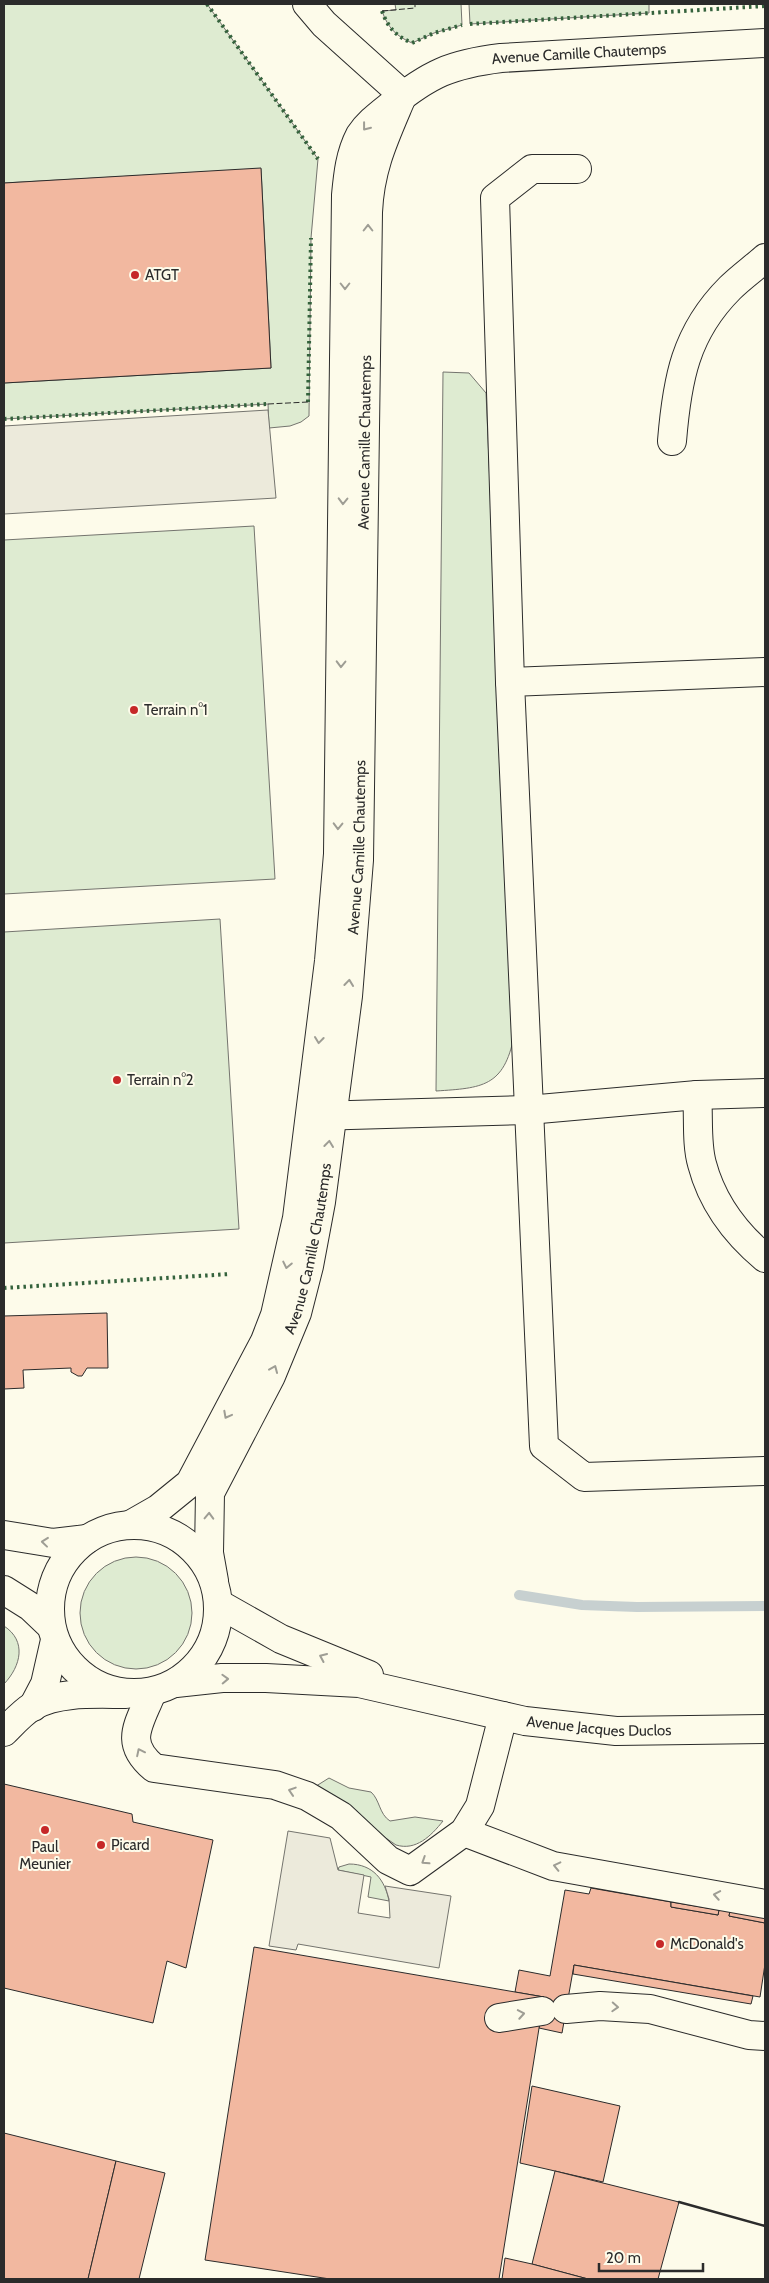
<svg xmlns="http://www.w3.org/2000/svg" width="769" height="2283" font-family="Cabin,sans-serif">
  <style>
    .green { fill: #deebd1; stroke: #74746e }
    .parking { fill: #eceadb; stroke: #74746e }
    .lines { fill: none; stroke-linecap: round; stroke-linejoin: round }
    .stream { stroke: #c7d0d0; stroke-width: 10 }
    .building { fill: #f2b8a0; stroke: #2b2b2b }
    .minor-casing { stroke: #2b2b2b; stroke-width: 30 }
    .major-casing { stroke: #2b2b2b; stroke-width: 30 }
    .minor { stroke: #fdfbea; stroke-width: 28 }
    .major { stroke: #fdfbea; stroke-width: 28 }
    .hedge { stroke: #34623c; stroke-width: 4; stroke-dasharray: 2.5 4; stroke-linecap: butt }
    .fence { stroke: #2b2b2b; stroke-width: 1; stroke-dasharray: 6 2.5; stroke-linecap: butt }
    .wall { stroke: #2b2b2b; stroke-width: 2.5 }
    .oneway { stroke: #9e9d94 }
    .poi-dot { fill: #c62828; stroke: #fdfbea; stroke-width: 2 }
    .labels { text-anchor: middle; dominant-baseline: central; stroke-width: 4; stroke-linejoin: round; paint-order: stroke }
    .street-label { font-size: 15px; fill: #2b2b2b; stroke: #fdfbea }
    .poi-label { font-size: 15px; fill: #2b2b2b; stroke: #fdfbea; text-anchor: start }
  </style>
  <rect width="100%" height="100%" fill="#fdfbea"/>
  <g class="green">
    <polygon points="4,4 207,4 318,159 311,238 309,416 301,422 290,426 269,428 268,404 4,419 4,383 271,368 261,169 4,183"/>
    <path d="M395 4H461L462 25 434 33 412 43C396 36 388 28 382 11L396 10Z"/>
    <polygon points="469,4 649,4 649,13 470,24"/>
    <path d="M443 372 469 373 486 393 514 1036C504 1087 482 1088 436 1091Z"/>
    <polygon points="254,526 275,879 4,894 4,540"/>
    <polygon points="220,919 239,1229 4,1243 4,932"/>
    <circle cx="136" cy="1613" r="56"/>
    <path d="M4 1626C27 1641 21 1666 4 1684Z"/>
    <path d="M329 1778 349 1788 371 1792C380 1800 379 1814 390 1821L415 1817 443 1821C431 1836 416 1851 396 1845L313 1788Z"/>
    <path d="M349 1864C373 1864 385 1880 389 1901L368 1897 371 1877 338 1870 339 1867Z"/>
  </g>
  <g class="parking">
    <polygon points="268,410 276,498 4,514 4,426"/>
    <polygon points="288,1831 330,1838 338,1870 364,1875 358,1913 390,1918 389,1899 385,1886 451,1896 439,1968 298,1944 296,1950 269,1946"/>
  </g>
  <g class="lines">
    <polyline class="stream" points="519,1595 582,1605 637,1607 765,1606"/>
  </g>
  <g class="building">
    <polygon points="261,168 271,368 4,383 4,183"/>
    <polygon points="107,1313 108,1368 87,1368 82,1376 78,1376 71,1372 71,1368 23,1370 24,1388 4,1389 4,1316"/>
    <polygon points="4,1784 132,1814 133,1822 213,1840 186,1968 167,1961 153,2023 4,1988"/>
    <polygon points="591,1888 671,1902 671,1907 718,1915 719,1910 730,1911 729,1916 765,1923 765,1964 760,1997 574,1965 562,2033 539,2028 544,1997 515,1992 519,1970 550,1976 565,1890 589,1894"/>
    <polygon points="671,1902 719,1910 718,1915 671,1907"/>
    <polygon points="730,1911 765,1917 765,1923 729,1916"/>
    <polygon points="254,1947 544,1997 499,2279 330,2279 205,2260"/>
    <polygon points="574,1965 753,1996 751,2004 573,1974"/>
    <polygon points="532,2086 620,2106 603,2182 520,2163"/>
    <polygon points="4,2133 116,2161 88,2279 4,2279"/>
    <polygon points="116,2161 165,2173 139,2279 88,2279"/>
    <polygon points="555,2171 679,2202 658,2279 588,2279 532,2264"/>
    <polygon points="505,2258 532,2264 588,2279 502,2279"/>
  </g>
  <g class="lines">
    <defs>
      <g id="minor">
        <polyline points="307,4 324,24 403,95"/>
        <path d="M672 441C677 380 685 333 730 288 741 277 754 268 765 258"/>
        <polyline points="765,672 510,682 544,1446 584,1477 765,1471"/>
        <polyline points="510,682 495,198 532,169 577,169"/>
        <path d="M697 1095C699 1117 696 1143 702 1164 712 1202 735 1233 765 1258"/>
        <polyline points="315,1116 528,1110 697,1095 765,1093"/>
        <path id="s1" d="M130 1525 158 1509 190 1483 265 1341 275 1315 297 1218 329 961 338 854 346 195C348 174 350 154 360 135 368 123 379 115 390 106 429 74 451 64 501 58L765 43"/>
        <path id="s2" d="M214 1581 209 1553 210 1493 271 1376 297 1313 309 1266 321 1202 348 996 359 860 368 212C370 168 384 139 401 99"/>
        <path d="M152 1692C139 1725 123 1742 154 1768L275 1785 307 1796 341 1816 388 1860 410 1871 464 1832 480 1806 503 1716"/>
        <polyline points="33,1707 45,1684 55,1640"/>
        <path d="M4 1732C13 1723 23 1712 33 1706 59 1691 97 1694 126 1694"/>
        <polyline points="464,1832 553,1866 765,1904"/>
        <polyline points="566,2009 600,2006 650,2009 749,2035 765,2036"/>
        <polyline points="499,2018 542,2011"/>
      </g>
      <g id="major">
        <circle cx="134" cy="1609" r="84"/>
        <polyline points="4,1535 53,1543 87,1539"/>
        <polyline points="4,1590 31,1607 51,1626"/>
        <polyline points="219,1604 281,1639 369,1675"/>
        <path id="s3" d="M176 1683 222 1678H266L359 1683 525 1721 616 1731 765 1729"/>
      </g>
    </defs>
    <use href="#minor" class="minor-casing"/>
    <use href="#major" class="major-casing"/>
    <use href="#minor" class="minor"/>
    <use href="#major" class="major"/>
    <g class="hedge">
      <polyline points="207,4 318,159"/>
      <path d="M382 11C388 28 396 36 412 43L434 33 462 25"/>
      <polyline points="470,24 765,6"/>
      <polyline points="308,402 311,238"/>
      <polyline points="4,419 268,404"/>
      <polyline points="4,1288 230,1274"/>
    </g>
    <g class="fence">
      <polyline points="382,11 415,8 415,4"/>
      <polyline points="268,404 308,402"/>
    </g>
    <polyline class="wall" points="679,2202 765,2226"/>
  </g>
  <defs><path id="oneway-chevron" d="M-2-3.5L2.5 0L-2 3.5" fill="none" stroke-width="1.6" stroke-linecap="round" stroke-linejoin="round" transform="scale(1.25)"/></defs>
  <g class="oneway">
    <use href="#oneway-chevron" transform="translate(366 127) rotate(128)"/>
    <use href="#oneway-chevron" transform="translate(368 228) rotate(-90)"/>
    <use href="#oneway-chevron" transform="translate(345 286) rotate(90)"/>
    <use href="#oneway-chevron" transform="translate(343 501) rotate(91)"/>
    <use href="#oneway-chevron" transform="translate(341 664) rotate(91)"/>
    <use href="#oneway-chevron" transform="translate(338 826) rotate(91)"/>
    <use href="#oneway-chevron" transform="translate(349 983) rotate(-84)"/>
    <use href="#oneway-chevron" transform="translate(319 1040) rotate(97)"/>
    <use href="#oneway-chevron" transform="translate(329 1144) rotate(-83)"/>
    <use href="#oneway-chevron" transform="translate(287 1265) rotate(102)"/>
    <use href="#oneway-chevron" transform="translate(274 1369) rotate(-67)"/>
    <use href="#oneway-chevron" transform="translate(227 1415) rotate(118)"/>
    <use href="#oneway-chevron" transform="translate(209 1516) rotate(-88)"/>
    <use href="#oneway-chevron" transform="translate(45 1542) rotate(-174)"/>
    <use href="#oneway-chevron" transform="translate(323 1657) rotate(-156)"/>
    <use href="#oneway-chevron" transform="translate(225 1679) rotate(-2)"/>
    <use href="#oneway-chevron" transform="translate(140 1752) rotate(-116)"/>
    <use href="#oneway-chevron" transform="translate(292 1791) rotate(-162)"/>
    <use href="#oneway-chevron" transform="translate(425 1861) rotate(147)"/>
    <use href="#oneway-chevron" transform="translate(557 1866) rotate(-167)"/>
    <use href="#oneway-chevron" transform="translate(717 1895) rotate(-170)"/>
    <use href="#oneway-chevron" transform="translate(615 2007) rotate(3)"/>
    <use href="#oneway-chevron" transform="translate(521 2014) rotate(-10)"/>
  </g>
  <g class="poi-dot">
    <circle cx="135" cy="275" r="5"/>
    <circle cx="134" cy="710" r="5"/>
    <circle cx="117" cy="1080" r="5"/>
    <circle cx="45" cy="1830" r="5"/>
    <circle cx="101" cy="1845" r="5"/>
    <circle cx="660" cy="1944" r="5"/>
  </g>
  <g class="labels">
    <g class="street-label">
      <text stroke="none"><textPath href="#s1" startOffset="1692">Avenue Camille Chautemps</textPath></text>
      <text stroke="none"><textPath href="#s2" startOffset="1164">Avenue Camille Chautemps</textPath></text>
      <text stroke="none"><textPath href="#s2" startOffset="759">Avenue Camille Chautemps</textPath></text>
      <text stroke="none"><textPath href="#s2" startOffset="354">Avenue Camille Chautemps</textPath></text>
      <text stroke="none"><textPath href="#s3" startOffset="428">Avenue Jacques Duclos</textPath></text>
    </g>
    <g class="poi-label">
      <text x="145" y="275">ATGT</text>
      <text x="144" y="710">Terrain n°1</text>
      <text x="127" y="1080">Terrain n°2</text>
      <text x="111" y="1845">Picard</text>
      <text x="45" y="1847" text-anchor="middle">Paul<tspan x="45" dy="17">Meunier</tspan></text>
      <text x="670" y="1944">McDonald's</text>
    </g>
  </g>
  <rect width="769" height="2283" fill="none" stroke="#2b2b2b" stroke-width="10"/>
  <path d="M599 2263v8h104v-8" fill="none" stroke="#2b2b2b" stroke-width="2.5"/>
  <text x="606" y="2263" font-size="15" fill="#2b2b2b" stroke="#fdfbea" stroke-width="4" paint-order="stroke">20 m</text>
</svg>
